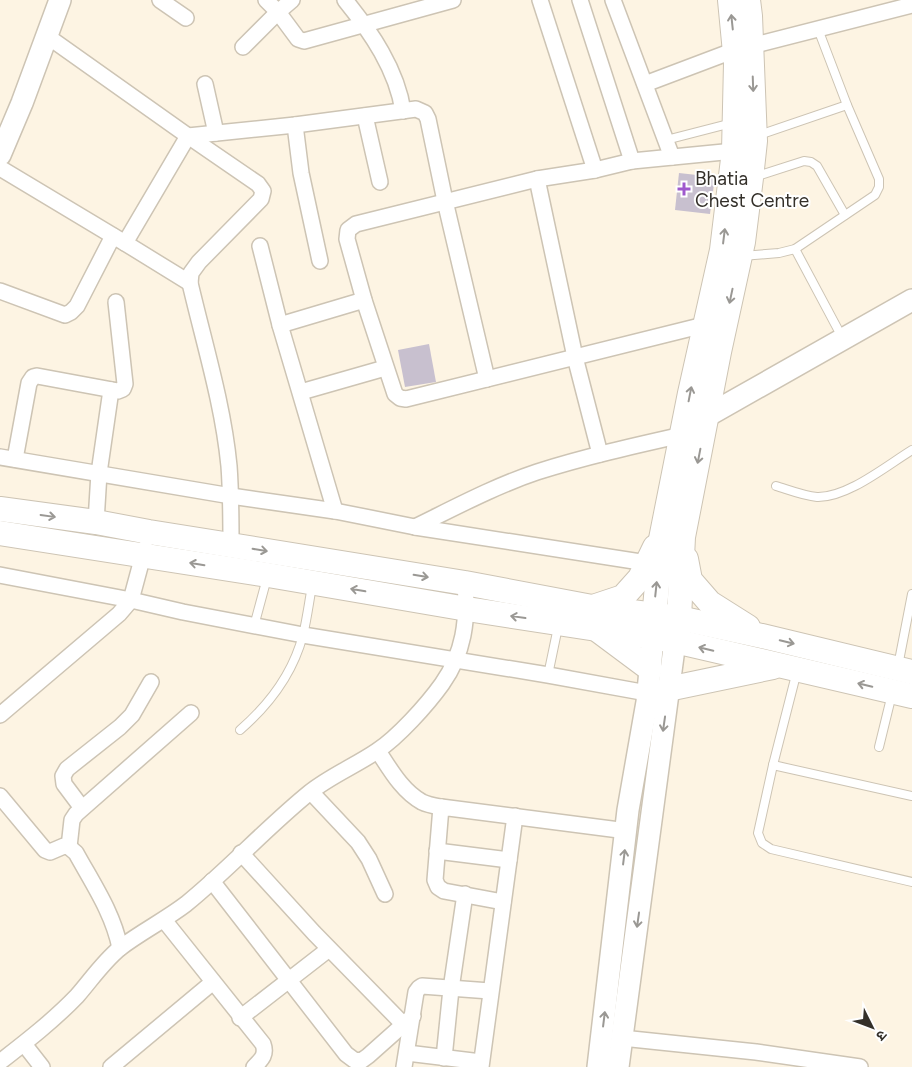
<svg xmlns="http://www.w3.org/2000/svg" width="912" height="1067" font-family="Figtree,'Noto Sans Devanagari',sans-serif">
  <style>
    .building { fill: #c8c0cf }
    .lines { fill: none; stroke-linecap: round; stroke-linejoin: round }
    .lane-casing { stroke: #cdc4b4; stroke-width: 10 }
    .street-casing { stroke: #cdc4b4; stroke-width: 18 }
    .secondary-casing { stroke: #cdc4b4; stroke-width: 24 }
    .primary-casing { stroke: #cdc4b4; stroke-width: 26 }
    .lane { stroke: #fff; stroke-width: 8 }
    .street { stroke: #fff; stroke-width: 15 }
    .secondary { stroke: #fff; stroke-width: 21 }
    .primary { stroke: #fff; stroke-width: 24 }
    .oneway { stroke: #9a9894 }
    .poi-dot { fill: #9f59cd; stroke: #fff; stroke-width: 2 }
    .labels { text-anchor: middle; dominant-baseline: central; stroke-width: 4; stroke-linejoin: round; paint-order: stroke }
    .poi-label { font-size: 19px; fill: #34302a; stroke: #fff; text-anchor: start }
  </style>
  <rect width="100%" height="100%" fill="#fdf4e3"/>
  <g class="building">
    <polygon points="679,173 715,177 710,214 675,210"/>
    <polygon points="429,344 436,382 405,387 398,350"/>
  </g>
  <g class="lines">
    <defs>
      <g id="lane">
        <polyline points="759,135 847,105"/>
        <polyline points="666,140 732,123"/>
        <polyline points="754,177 804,161 811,162 817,166 845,215"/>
        <polyline points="795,249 842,337"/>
        <polyline points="742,256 779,253 795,249 875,195 879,187 879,179 847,105 818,29"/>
        <path d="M776 486C789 490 804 496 817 497 847 498 886 466 912 450"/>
        <polyline points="254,626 267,578"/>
        <polyline points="898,666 912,594"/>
        <polyline points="797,671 773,765 758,833 762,843 771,849 912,882"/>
        <polyline points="548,675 558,627"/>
        <path d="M240 730C270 704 293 673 303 635 307 619 309 602 312 586"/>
        <polyline points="879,747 892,694"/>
        <polyline points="773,765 912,796"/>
      </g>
      <g id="street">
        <polyline points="160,0 186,18"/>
        <polyline points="266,0 278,12 298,39 304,41 453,0"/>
        <path d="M345 0C371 32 397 70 403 111"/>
        <polyline points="540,0 595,170"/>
        <polyline points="580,0 632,161"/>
        <polyline points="613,0 672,157"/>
        <path d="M47 36 188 136 258 184 263 191 261 199 199 262 191 273 190 283C204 343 223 404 229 466 231 492 231 519 231 546"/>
        <polyline points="751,46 912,5"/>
        <polyline points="243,47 278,12 292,0"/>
        <polyline points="205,84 216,133"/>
        <polyline points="645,84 735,50"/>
        <polyline points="365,116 380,182"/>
        <polyline points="295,125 301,173 320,261"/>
        <polyline points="0,168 125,243 190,283"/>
        <polyline points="537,179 575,357 600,454"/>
        <polyline points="125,243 188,136 295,125 416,109 425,113 428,119 445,201 487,379"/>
        <polyline points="260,246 280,325 335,511"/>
        <polyline points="0,291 65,315 71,312 77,306 113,236"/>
        <polyline points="280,325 364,300"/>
        <polyline points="704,325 406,399 400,398 395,394 364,300 347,239 348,230 356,224 537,179 595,170 632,161 734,151"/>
        <polyline points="301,392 385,368"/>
        <polyline points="0,457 231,496 335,511 415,527 647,563"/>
        <polyline points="15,459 29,383 33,377 37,376 118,391 123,389 125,384 116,302"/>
        <polyline points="96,522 99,473 111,390"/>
        <path d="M415 527C454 508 495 486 537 472 584 457 633 446 682 435"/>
        <polyline points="0,575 131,600 183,612 303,635 548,675 647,693"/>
        <polyline points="0,715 119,614 131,600 145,548"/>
        <path d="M378 751C390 769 402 791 422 802 428 805 435 806 441 807"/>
        <polyline points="311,792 358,842 369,859 385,894"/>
        <path d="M0 796 45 850 50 852 64 846 69 847 76 853C93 884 113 913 120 948"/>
        <polyline points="82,808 64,784 63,776 67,769 120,727 132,715 151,682"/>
        <polyline points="69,847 72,820 76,814 191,713"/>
        <polyline points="437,851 509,860"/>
        <polyline points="241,853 314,933 404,1025"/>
        <polyline points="212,881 346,1054 354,1060 361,1061 368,1056 413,1016"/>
        <polyline points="503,902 444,891 438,887 435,880 441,807 627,831"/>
        <path d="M164 920 263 1044C267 1055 261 1060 254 1067"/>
        <polyline points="240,1018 329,949"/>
        <polyline points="622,1038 756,1052 860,1067"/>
        <polyline points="24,1044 42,1067"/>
        <polyline points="407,1053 481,1062"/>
        <polyline points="444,1058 451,989 465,894"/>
        <path d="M0 1062C27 1041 54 1020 77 996 91 980 103 962 120 948 141 932 165 920 186 904 229 869 266 828 309 793 330 776 355 766 377 751 398 737 427 705 442 684 464 653 468 620 465 583"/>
        <polyline points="111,1067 213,982"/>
        <polyline points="404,1067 416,992 419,988 422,986 490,991"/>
        <polyline points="481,1067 515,816"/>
      </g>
      <g id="secondary">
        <polyline points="0,155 22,103 60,0"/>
        <polyline points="707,416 912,300"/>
        <polyline points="598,1067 628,810 647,702 653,638"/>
        <polyline points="618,1067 675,641"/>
      </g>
      <g id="primary">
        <polyline points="0,509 96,522 149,532 465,583 592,607 679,618 762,636 912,672"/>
        <polyline points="0,533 268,575 467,609 675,641 912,696"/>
        <polyline points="686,559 690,580 710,603 748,627"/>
        <polyline points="596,606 623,597 640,578 655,547"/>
        <polyline points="599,631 650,669"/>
        <polyline points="653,631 661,539 690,393 722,250 734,151 736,63 730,0"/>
        <polyline points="676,633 679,618 683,537 719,352 743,242 751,178 755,141 750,16 748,0"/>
        <polyline points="668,689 773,667"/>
      </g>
    </defs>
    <use href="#lane" class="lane-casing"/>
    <use href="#street" class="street-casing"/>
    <use href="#secondary" class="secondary-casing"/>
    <use href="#primary" class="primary-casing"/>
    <use href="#lane" class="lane"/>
    <use href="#street" class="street"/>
    <use href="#secondary" class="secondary"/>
    <use href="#primary" class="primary"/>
  </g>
  <defs><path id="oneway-shaft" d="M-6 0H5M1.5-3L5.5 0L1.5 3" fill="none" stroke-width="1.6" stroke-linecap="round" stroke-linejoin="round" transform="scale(1.25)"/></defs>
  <g class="oneway">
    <use href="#oneway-shaft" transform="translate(732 22) rotate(-96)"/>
    <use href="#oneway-shaft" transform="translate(753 84) rotate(88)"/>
    <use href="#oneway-shaft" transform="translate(724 236) rotate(-83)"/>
    <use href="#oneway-shaft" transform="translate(731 296) rotate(102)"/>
    <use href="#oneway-shaft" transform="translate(690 394) rotate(-79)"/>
    <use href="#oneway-shaft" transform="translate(699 456) rotate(101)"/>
    <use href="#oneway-shaft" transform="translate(48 516) rotate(8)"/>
    <use href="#oneway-shaft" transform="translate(260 550) rotate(9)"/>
    <use href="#oneway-shaft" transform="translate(197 564) rotate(-171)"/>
    <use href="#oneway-shaft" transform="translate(421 576) rotate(9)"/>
    <use href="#oneway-shaft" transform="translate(656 589) rotate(-84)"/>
    <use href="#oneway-shaft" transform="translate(358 590) rotate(-170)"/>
    <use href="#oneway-shaft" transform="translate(518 617) rotate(-172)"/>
    <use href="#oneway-shaft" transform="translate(787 642) rotate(14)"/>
    <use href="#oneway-shaft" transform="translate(706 649) rotate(-167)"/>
    <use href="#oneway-shaft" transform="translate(865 685) rotate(-167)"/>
    <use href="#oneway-shaft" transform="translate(664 724) rotate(98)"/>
    <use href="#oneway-shaft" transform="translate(624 857) rotate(-83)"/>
    <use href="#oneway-shaft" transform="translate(638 920) rotate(98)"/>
    <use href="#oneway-shaft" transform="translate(604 1019) rotate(-83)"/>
  </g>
  <path class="poi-dot" d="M681.5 181.5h5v5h5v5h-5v5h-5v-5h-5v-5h5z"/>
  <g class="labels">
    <g class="poi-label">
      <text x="695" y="178">Bhatia<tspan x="695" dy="22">Chest Centre</tspan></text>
    </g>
  </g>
  <g transform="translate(872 1027) rotate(132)" stroke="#ffffff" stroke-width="4" paint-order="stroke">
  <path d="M0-4L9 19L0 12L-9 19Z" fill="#34302a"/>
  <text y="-8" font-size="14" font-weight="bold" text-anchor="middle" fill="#34302a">उ</text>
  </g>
</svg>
